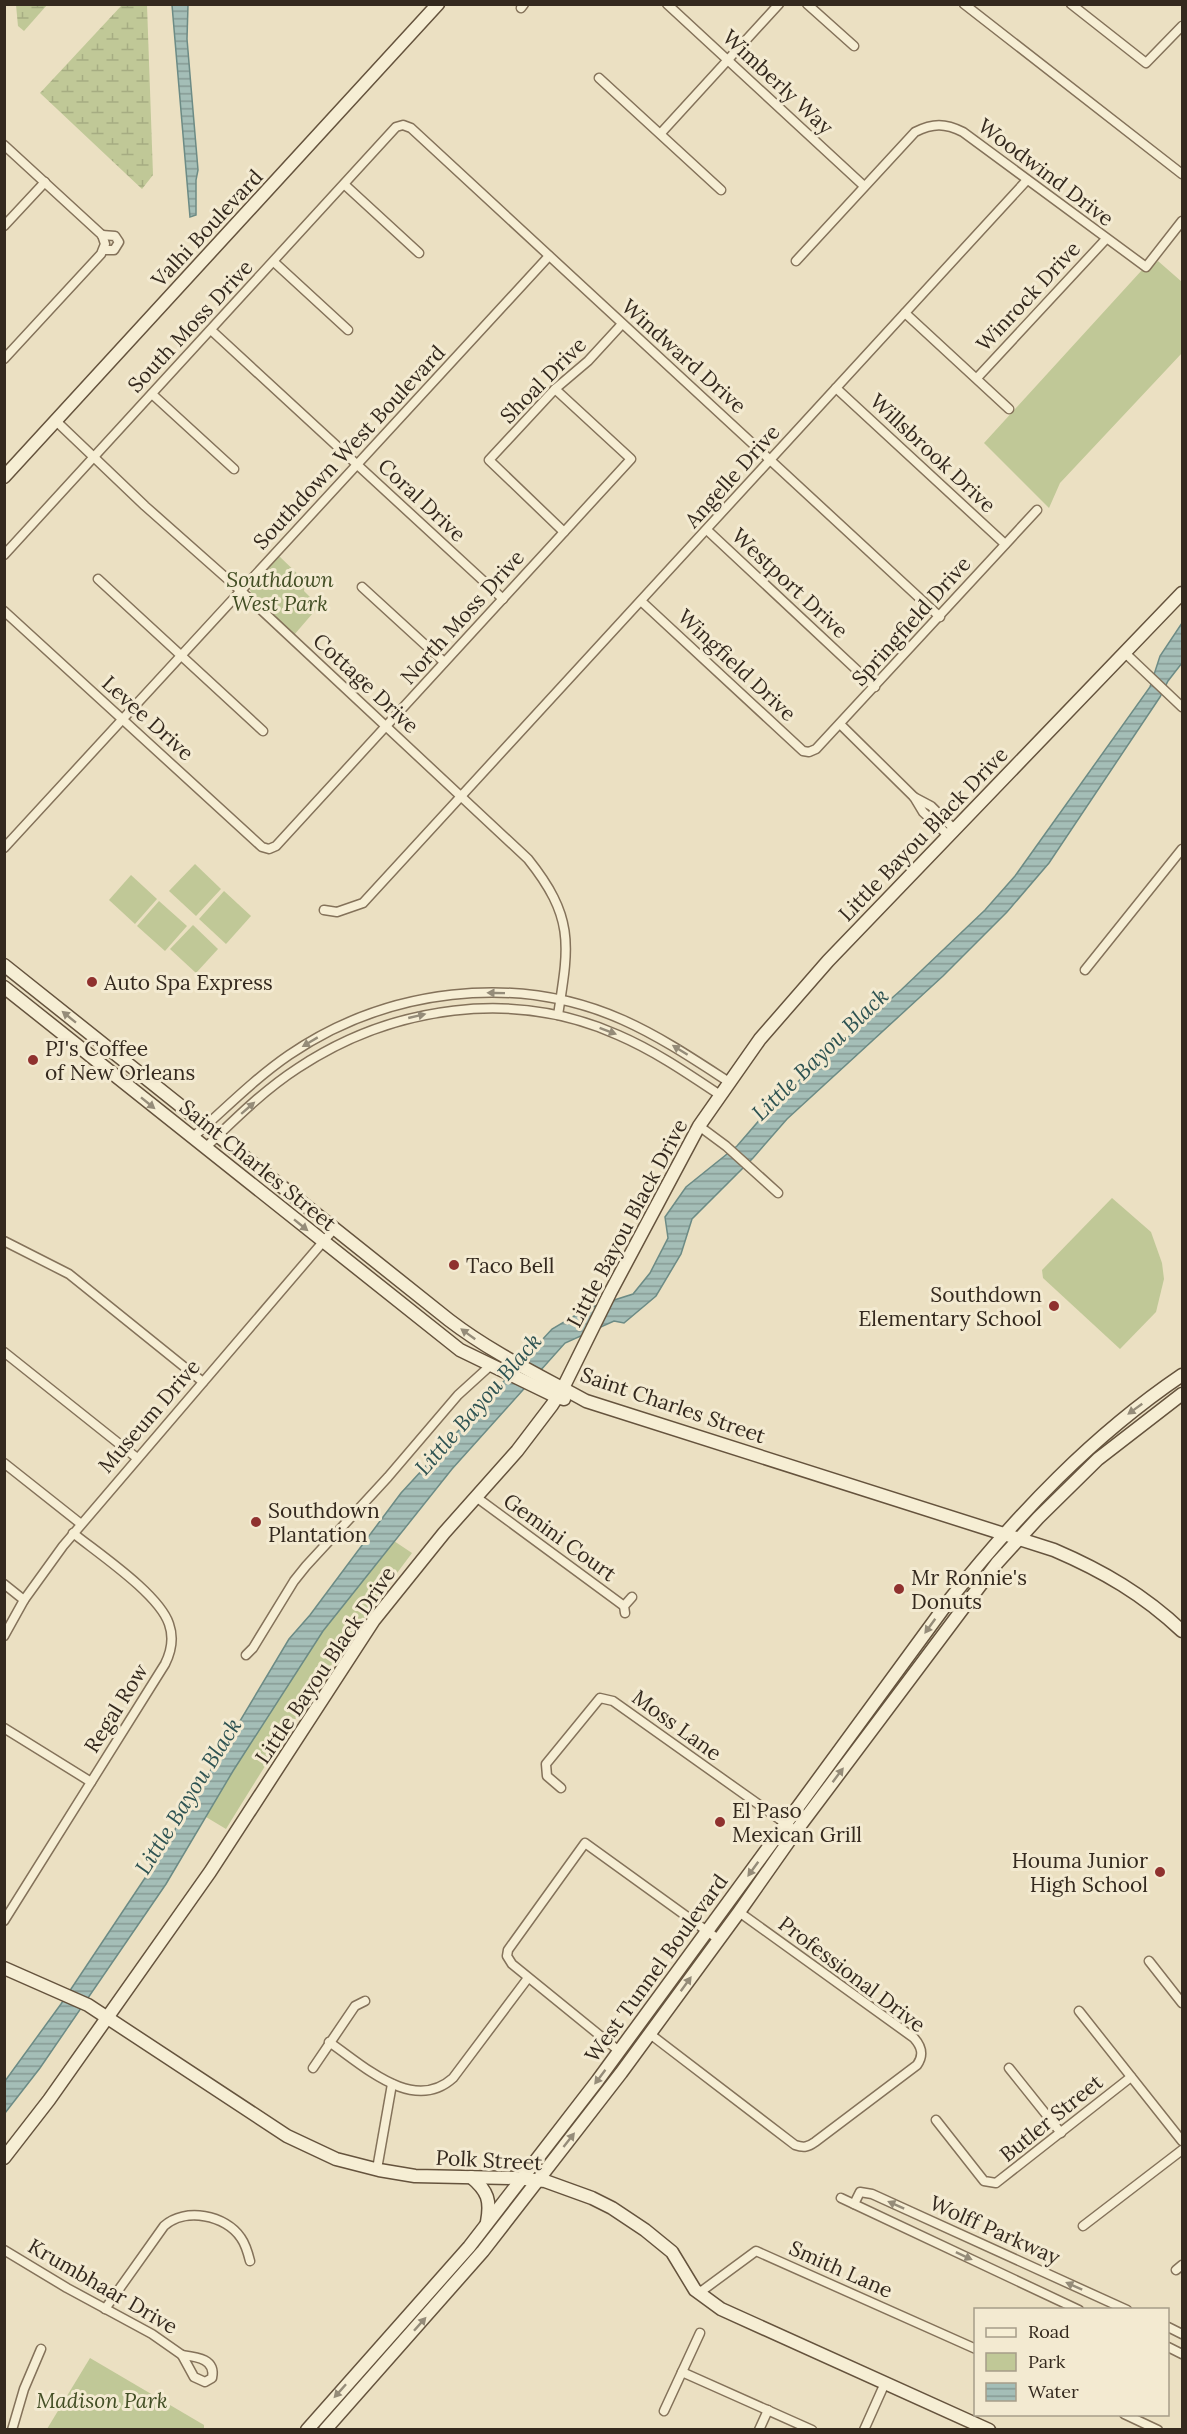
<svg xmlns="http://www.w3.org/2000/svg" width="1187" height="2434" font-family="Lora,serif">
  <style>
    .green { fill: #c0c897 }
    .wetland { fill: url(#wetland-marsh) }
    .water { fill: url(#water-rules); stroke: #6c8b85; stroke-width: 1.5 }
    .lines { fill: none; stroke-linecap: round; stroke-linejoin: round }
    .street-casing { stroke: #84725a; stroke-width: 11 }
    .secondary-casing { stroke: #65533d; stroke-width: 15 }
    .street { stroke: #f6eed4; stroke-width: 8 }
    .secondary { stroke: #f6eed4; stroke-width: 12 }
    .oneway { fill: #958c79 }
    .poi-dot { fill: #8f312e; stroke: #f3ead1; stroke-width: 2 }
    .labels { text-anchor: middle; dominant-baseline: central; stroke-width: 6; stroke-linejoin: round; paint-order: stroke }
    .street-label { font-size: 21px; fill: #34291e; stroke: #f3ead1 }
    .park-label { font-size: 21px; font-style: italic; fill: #434f25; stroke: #f3ead1 }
    .poi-label { font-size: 21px; fill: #34291e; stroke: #f3ead1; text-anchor: start }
    .water-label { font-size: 22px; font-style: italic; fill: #2e5352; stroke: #f3ead1 }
  </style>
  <defs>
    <pattern id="wetland-marsh" width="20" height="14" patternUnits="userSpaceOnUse" patternTransform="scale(1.5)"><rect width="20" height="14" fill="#c0c897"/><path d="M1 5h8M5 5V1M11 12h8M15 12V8" fill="none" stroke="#a6ac82"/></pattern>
    <pattern id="water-rules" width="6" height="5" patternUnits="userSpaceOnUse" patternTransform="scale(1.5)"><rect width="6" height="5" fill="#a4beb7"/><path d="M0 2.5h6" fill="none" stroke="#869a94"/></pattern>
  </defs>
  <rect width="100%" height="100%" fill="#ebe0c2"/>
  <g class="green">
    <polygon points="1158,261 1182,282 1182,353 1060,483 1049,508 984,443 1142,270 1147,271"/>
    <polygon points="279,556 305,581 304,591 319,606 294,635 253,597 250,590"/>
    <polygon points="195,864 221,889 196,916 169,891"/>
    <polygon points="131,875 157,899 135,924 109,900"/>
    <polygon points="224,891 251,916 226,944 199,919"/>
    <polygon points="159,901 187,926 165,951 137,926"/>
    <polygon points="193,925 218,949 196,973 170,949"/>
    <polygon points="1112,1198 1151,1232 1162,1263 1164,1279 1156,1312 1120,1349 1043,1278 1042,1270"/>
    <path d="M391 1539 412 1553C345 1641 284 1734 226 1829L201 1814 307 1649Z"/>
    <polygon points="90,2358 204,2425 204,2429 47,2429"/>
  </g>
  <g class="wetland">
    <polygon points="16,5 16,4 47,5 24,31 18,26"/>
    <polygon points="122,5 147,5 153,175 142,189 40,93"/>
  </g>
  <g class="water">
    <polygon points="172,5 188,5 187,39 198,170 196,180 196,215 190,217"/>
    <polygon points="1182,623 1182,663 1168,681 1160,697 1049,863 1007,912 943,976 787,1119 753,1158 692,1219 681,1254 656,1296 624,1323 614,1321 565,1343 452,1469 323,1631 233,1771 166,1884 40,2068 5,2113 5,2081 61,2004 155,1863 289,1639 310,1615 401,1493 552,1329 586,1309 633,1294 650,1273 668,1238 665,1217 686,1187 737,1146 775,1102 901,990 985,910 1015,876 1150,687 1160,656"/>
  </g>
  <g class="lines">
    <defs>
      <g id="street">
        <polyline points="667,4 864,186"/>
        <polyline points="807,4 854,46"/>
        <polyline points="964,4 1182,174"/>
        <polyline points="1071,4 1146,63 1182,26"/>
        <polyline points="521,8 524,4"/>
        <polyline points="599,78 721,190"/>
        <polyline points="661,133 779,4"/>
        <polyline points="4,145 102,235"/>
        <polyline points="345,185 419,253"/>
        <polyline points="4,226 45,182"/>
        <polyline points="102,235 115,236 119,242 114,250 104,250"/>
        <path d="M796 261 915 132C933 123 945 123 963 132L1146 267 1182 221"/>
        <polyline points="274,262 348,330"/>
        <polyline points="905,313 1009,409"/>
        <polyline points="211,330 503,599"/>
        <polyline points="4,359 101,254 105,244 102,235"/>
        <polyline points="977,378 1106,239"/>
        <polyline points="836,388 1005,544"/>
        <polyline points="152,394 234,469"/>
        <path d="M56 421 145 506 241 591 528 859C575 918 569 945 558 1015"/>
        <polyline points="707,530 875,687"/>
        <polyline points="564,532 489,460 555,389 588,361 622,324"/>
        <polyline points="4,555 396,127 403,125 411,128 940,617"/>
        <polyline points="98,579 263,731"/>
        <polyline points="362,587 444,662"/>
        <polyline points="641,601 803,751 809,752 816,749 1037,510"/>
        <polyline points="4,611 262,847 269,849 276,846 631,459 555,389"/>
        <polyline points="1124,652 1182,707"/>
        <polyline points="840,724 914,797 923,812 949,836"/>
        <polyline points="914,797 931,806 955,830"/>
        <polyline points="4,848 549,256"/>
        <polyline points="324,910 337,912 363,903 1027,180"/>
        <polyline points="1085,970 1182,849"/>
        <polyline points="699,1126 726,1146 778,1193"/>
        <path d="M192 1138C224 1110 254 1079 289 1055 386 989 515 972 623 1020 661 1037 695 1060 729 1082"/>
        <path d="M205 1148C234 1120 264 1090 298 1068 392 1006 513 988 618 1035 655 1051 687 1073 720 1095"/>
        <polyline points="4,1241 69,1274 203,1382"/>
        <polyline points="4,1352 137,1458"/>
        <polyline points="4,1463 81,1524"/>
        <polyline points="476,1497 624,1606"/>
        <polyline points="4,1584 24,1600"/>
        <polyline points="625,1613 624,1606 632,1597"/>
        <polyline points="4,1636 24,1600 63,1546 334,1229"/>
        <polyline points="246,1655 253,1648 294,1581 306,1566 388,1477 458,1395 491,1365"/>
        <polyline points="4,1728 91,1782"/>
        <polyline points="561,1788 547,1776 546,1764 600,1698 613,1701 796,1831"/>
        <path d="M4 1921 165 1664C171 1652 174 1638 169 1624 159 1594 99 1554 73 1533"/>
        <polyline points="1149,1961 1182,2003"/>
        <polyline points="1079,2011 1182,2141"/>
        <path d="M650 2034 795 2145C804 2148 808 2147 815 2142L917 2065C924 2055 922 2047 914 2038L739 1912"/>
        <path d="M329 2042C363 2065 413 2114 453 2078L528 1978"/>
        <polyline points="619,2051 512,1964 507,1956 508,1950 585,1843 718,1939"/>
        <polyline points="313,2068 355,2006 365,2001"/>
        <polyline points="1009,2068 1061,2133"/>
        <polyline points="936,2120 984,2181 996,2183 1131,2077"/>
        <polyline points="377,2169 392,2084"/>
        <polyline points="841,2198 1079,2310"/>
        <polyline points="854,2204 860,2192 872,2194 1127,2310"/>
        <polyline points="1083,2226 1182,2150"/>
        <polyline points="4,2250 67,2288 152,2334 182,2355"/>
        <polyline points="1176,2270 1182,2265"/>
        <polyline points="699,2293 756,2251 976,2349"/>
        <path d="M105 2309 164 2226C185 2207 226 2215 241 2238 246 2245 248 2253 250 2261"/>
        <polyline points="1168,2327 1182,2334"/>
        <polyline points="1168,2347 1182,2354"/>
        <path d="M182 2355C197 2357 216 2359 212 2378L205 2382 194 2377Z"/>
        <polyline points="682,2372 812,2430"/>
        <polyline points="664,2411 700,2333"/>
        <polyline points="1124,2414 1158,2430"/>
        <polyline points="12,2430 24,2389 41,2349"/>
        <polyline points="759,2430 768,2410"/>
        <polyline points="864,2430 885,2383"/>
      </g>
      <g id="secondary">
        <polyline points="4,477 438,4"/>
        <path d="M4 965 449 1320C492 1353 539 1375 586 1401L1054 1550C1103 1571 1144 1595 1182 1631"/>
        <polyline points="4,987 460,1350 557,1397 564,1399"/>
        <polyline points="4,1968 88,2005 287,2136 336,2159 379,2170 415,2176 515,2178 545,2181 592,2198 612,2208 645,2230 672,2252 695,2290 721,2309 989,2430"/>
        <polyline points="4,2158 49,2100 210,1872 374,1620 444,1533 517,1451 552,1405 563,1388 610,1293 699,1126 760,1039 828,961 1182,593"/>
        <path d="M471 2177C488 2191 491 2201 487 2222"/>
        <path d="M307 2430 469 2247 598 2080 951 1598C1019 1513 1092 1436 1182 1375"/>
        <polyline points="325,2430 483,2251 621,2073 739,1912 796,1831 997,1563 1038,1518 1098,1459 1182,1394"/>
      </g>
    </defs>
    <use href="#street" class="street-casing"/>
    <use href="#secondary" class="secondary-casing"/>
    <use href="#street" class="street"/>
    <use href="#secondary" class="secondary"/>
  </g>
  <defs><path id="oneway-solid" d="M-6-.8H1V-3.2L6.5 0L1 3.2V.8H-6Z" transform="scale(1.5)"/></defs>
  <g class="oneway">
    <use href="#oneway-solid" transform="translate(496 993) rotate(-179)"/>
    <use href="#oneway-solid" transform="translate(417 1016) rotate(-13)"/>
    <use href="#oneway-solid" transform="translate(69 1017) rotate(-141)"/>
    <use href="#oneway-solid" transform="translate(608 1031) rotate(21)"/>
    <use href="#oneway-solid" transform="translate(310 1042) rotate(149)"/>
    <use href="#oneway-solid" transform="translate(680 1050) rotate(-148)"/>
    <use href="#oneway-solid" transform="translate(148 1103) rotate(39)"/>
    <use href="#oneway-solid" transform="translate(248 1108) rotate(-41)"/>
    <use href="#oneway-solid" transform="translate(301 1225) rotate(39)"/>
    <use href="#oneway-solid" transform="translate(468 1334) rotate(-144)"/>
    <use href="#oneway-solid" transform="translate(1135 1409) rotate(144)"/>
    <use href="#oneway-solid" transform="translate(930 1626) rotate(126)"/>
    <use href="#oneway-solid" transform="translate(838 1775) rotate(-53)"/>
    <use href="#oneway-solid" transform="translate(753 1869) rotate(126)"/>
    <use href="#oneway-solid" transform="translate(686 1984) rotate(-54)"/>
    <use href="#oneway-solid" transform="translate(600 2077) rotate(127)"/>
    <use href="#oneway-solid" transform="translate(569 2140) rotate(-52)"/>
    <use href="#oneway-solid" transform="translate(896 2205) rotate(-156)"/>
    <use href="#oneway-solid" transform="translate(964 2256) rotate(25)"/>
    <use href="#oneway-solid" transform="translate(1074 2286) rotate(-156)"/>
    <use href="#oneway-solid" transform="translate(420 2324) rotate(-48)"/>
    <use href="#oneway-solid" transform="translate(340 2391) rotate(132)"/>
  </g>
  <g class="poi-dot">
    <circle cx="92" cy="982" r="6"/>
    <circle cx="33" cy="1060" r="6"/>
    <circle cx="454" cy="1265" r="6"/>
    <circle cx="1054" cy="1306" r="6"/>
    <circle cx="256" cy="1522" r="6"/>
    <circle cx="899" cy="1589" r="6"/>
    <circle cx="720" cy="1822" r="6"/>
    <circle cx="1160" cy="1872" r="6"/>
  </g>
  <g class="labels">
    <g class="street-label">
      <text transform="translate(778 82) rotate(43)">Wimberly Way</text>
      <text transform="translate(1046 172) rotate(37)">Woodwind Drive</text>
      <text transform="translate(207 228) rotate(-47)">Valhi Boulevard</text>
      <text transform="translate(1028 296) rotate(-47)">Winrock Drive</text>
      <text transform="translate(190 326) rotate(-47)">South Moss Drive</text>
      <text transform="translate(684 356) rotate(42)">Windward Drive</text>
      <text transform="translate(543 380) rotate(-45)">Shoal Drive</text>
      <text transform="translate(349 447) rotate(-47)">Southdown West Boulevard</text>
      <text transform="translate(933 453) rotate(43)">Willsbrook Drive</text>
      <text transform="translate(732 476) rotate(-48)">Angelle Drive</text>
      <text transform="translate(422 500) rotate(43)">Coral Drive</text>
      <text transform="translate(790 583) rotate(43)">Westport Drive</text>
      <text transform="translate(462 617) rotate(-48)">North Moss Drive</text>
      <text transform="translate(911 621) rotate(-48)">Springfield Drive</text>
      <text transform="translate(737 665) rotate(43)">Wingfield Drive</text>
      <text transform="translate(366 683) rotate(43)">Cottage Drive</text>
      <text transform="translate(148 718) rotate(42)">Levee Drive</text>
      <text transform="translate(923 834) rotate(-46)">Little Bayou Black Drive</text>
      <text transform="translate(258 1165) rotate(39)">Saint Charles Street</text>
      <text transform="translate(627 1223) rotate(-62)">Little Bayou Black Drive</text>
      <text transform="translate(673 1405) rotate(19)">Saint Charles Street</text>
      <text transform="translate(149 1416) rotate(-49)">Museum Drive</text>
      <text transform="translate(560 1537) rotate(36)">Gemini Court</text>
      <text transform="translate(325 1665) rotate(-56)">Little Bayou Black Drive</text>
      <text transform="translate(116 1708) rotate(-58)">Regal Row</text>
      <text transform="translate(677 1725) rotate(36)">Moss Lane</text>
      <text transform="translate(656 1968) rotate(-54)">West Tunnel Boulevard</text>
      <text transform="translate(852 1974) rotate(37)">Professional Drive</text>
      <text transform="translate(1051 2118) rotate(-39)">Butler Street</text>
      <text transform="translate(489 2160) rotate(3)">Polk Street</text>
      <text transform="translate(995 2230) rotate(24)">Wolff Parkway</text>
      <text transform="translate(841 2269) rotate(24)">Smith Lane</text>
      <text transform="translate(103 2286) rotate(30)">Krumbhaar Drive</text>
    </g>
    <g class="park-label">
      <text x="280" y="579">Southdown<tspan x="280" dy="24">West Park</tspan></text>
      <text x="102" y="2400">Madison Park</text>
    </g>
    <g class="poi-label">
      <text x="104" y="982">Auto Spa Express</text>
      <text x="45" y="1048">PJ's Coffee<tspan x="45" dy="24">of New Orleans</tspan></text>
      <text x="466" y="1265">Taco Bell</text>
      <text x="1042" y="1294" text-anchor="end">Southdown<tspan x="1042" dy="24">Elementary School</tspan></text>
      <text x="268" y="1510">Southdown<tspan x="268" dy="24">Plantation</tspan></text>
      <text x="911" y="1577">Mr Ronnie's<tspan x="911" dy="24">Donuts</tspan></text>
      <text x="732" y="1810">El Paso<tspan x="732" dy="24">Mexican Grill</tspan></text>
      <text x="1148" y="1860" text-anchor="end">Houma Junior<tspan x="1148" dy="24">High School</tspan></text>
    </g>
    <g class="water-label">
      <text transform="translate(820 1054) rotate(-44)">Little Bayou Black</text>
      <text transform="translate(478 1404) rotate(-49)">Little Bayou Black</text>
      <text transform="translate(188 1796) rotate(-58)">Little Bayou Black</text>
    </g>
  </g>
  <rect width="1187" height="2434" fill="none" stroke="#34291e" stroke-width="12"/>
  <rect x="974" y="2308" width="195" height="108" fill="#f3ead1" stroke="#a79d89" stroke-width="1.5"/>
  <rect x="986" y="2328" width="30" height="9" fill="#f6eed4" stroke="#a79d89" stroke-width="1.5"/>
  <text x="1028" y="2338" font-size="18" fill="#34291e">Road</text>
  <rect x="986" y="2353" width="30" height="18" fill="#c0c897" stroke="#a79d89" stroke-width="1.5"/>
  <text x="1028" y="2368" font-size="18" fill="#34291e">Park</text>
  <rect x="986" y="2383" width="30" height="18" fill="url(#water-rules)" stroke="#a79d89" stroke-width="1.5"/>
  <text x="1028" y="2398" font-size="18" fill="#34291e">Water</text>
</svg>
